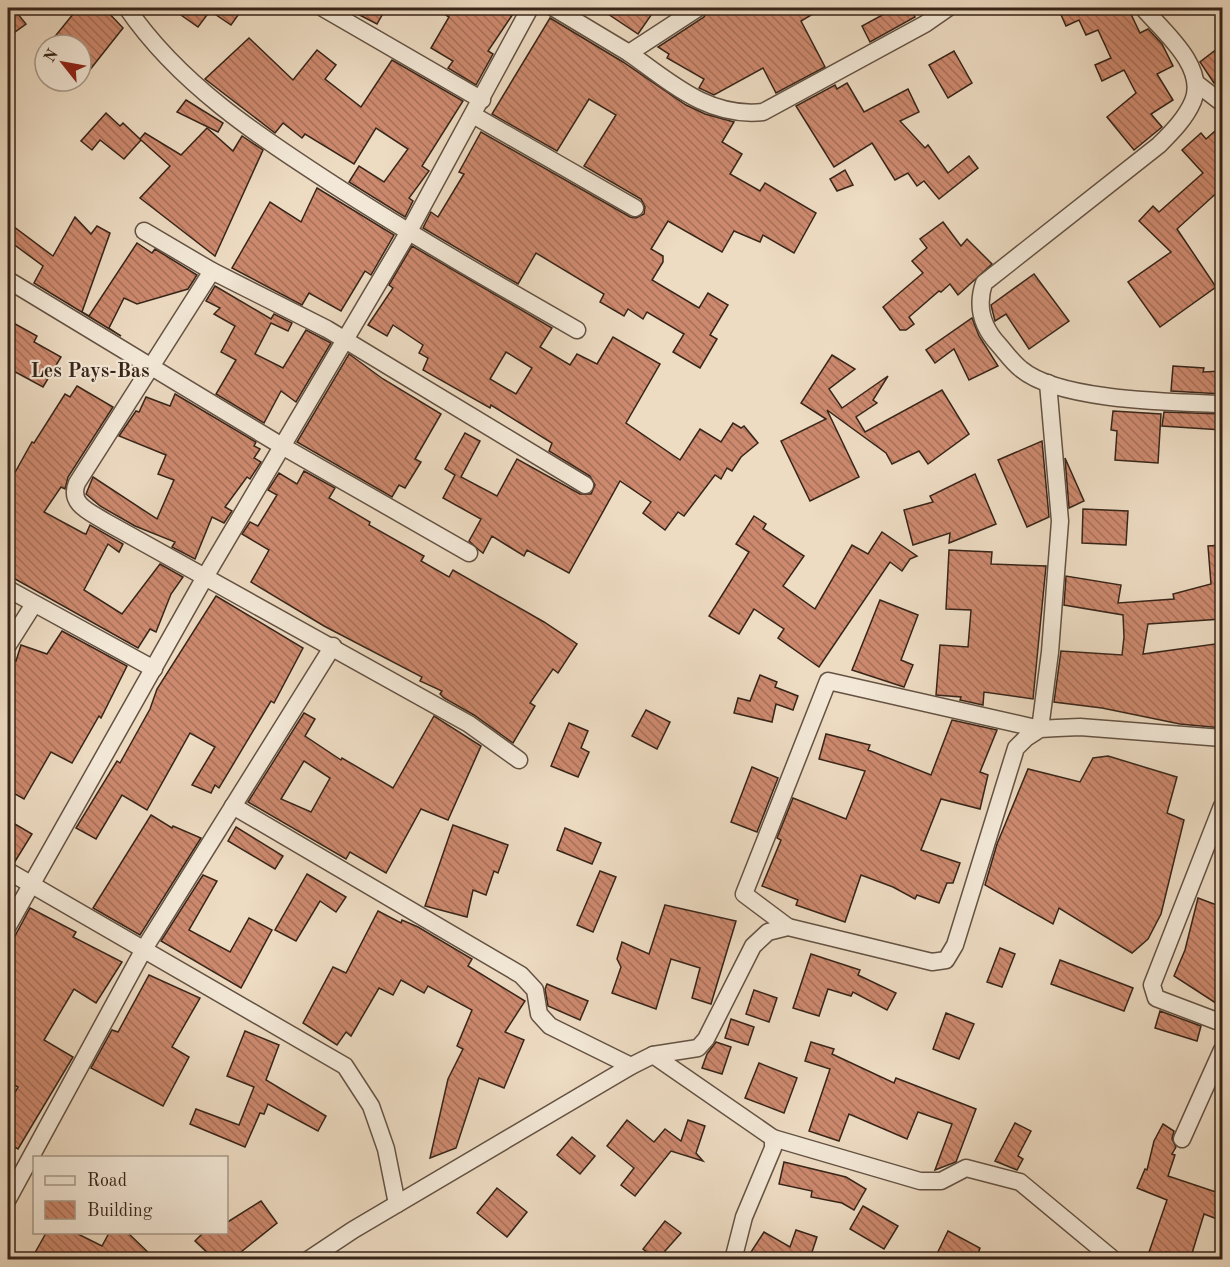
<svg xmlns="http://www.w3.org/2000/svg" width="1230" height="1267" font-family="'Old Standard TT',serif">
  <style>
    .building { fill: url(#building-back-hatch); stroke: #372519; stroke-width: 1.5; fill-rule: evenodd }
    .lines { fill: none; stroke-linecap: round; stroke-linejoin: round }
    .street-casing { stroke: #645243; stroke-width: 19 }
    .street { stroke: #f3e8d7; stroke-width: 16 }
    .labels { text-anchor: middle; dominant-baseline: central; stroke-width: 4.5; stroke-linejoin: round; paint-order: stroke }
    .neighbourhood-label { font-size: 20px; font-weight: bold; fill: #372519; stroke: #f3e8d7 }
  </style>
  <defs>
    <pattern id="building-back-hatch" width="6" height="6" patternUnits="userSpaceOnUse" patternTransform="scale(1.5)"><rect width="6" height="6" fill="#cd896e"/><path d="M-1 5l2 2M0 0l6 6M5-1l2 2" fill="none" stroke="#a7705a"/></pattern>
  </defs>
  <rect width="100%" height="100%" fill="#eddbc2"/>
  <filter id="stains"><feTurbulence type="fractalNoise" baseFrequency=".00333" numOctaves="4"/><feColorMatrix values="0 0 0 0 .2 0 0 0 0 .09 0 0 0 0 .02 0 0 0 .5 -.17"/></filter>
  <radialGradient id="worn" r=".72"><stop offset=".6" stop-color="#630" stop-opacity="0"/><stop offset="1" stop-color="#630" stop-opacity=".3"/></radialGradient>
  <g class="building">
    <polygon points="8,8 13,8 26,24 8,37"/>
    <polygon points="78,8 104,8 123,28 81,81 81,45 48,45"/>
    <polygon points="171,8 196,8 207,15 198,27"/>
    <polygon points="206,8 243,8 231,25"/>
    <polygon points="346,8 386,8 377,24"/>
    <polygon points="435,8 517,8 488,51 493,54 476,85 448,68 453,61 431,48 449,17"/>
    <polygon points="599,8 656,8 638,34"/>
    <polygon points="710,8 823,8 801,21 825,67 776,93 763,68 714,95 699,88 704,79 667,58 669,54 658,47 704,17"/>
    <polygon points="895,8 910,8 915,17 870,42 862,26"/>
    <polygon points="1058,8 1128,8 1140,33 1148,29 1162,44 1173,66 1157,74 1173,100 1151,114 1162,127 1134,150 1107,117 1136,93 1124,70 1102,81 1095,65 1111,58 1098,30 1086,35 1079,20 1066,26"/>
    <polygon points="550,18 623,62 686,105 705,114 734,122 722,142 742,154 730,174 760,191 765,183 816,213 794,253 763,235 760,242 734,231 722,252 668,221 651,249 663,256 663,262 652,280 699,308 708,293 728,305 710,335 717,339 700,368 673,352 684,334 647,312 643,319 628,309 624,316 600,302 604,294 536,253 518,284 423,228 431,212 438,217 464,174 459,172 481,132 630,217 636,218 644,214 645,207 641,199 584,166 616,115 589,99 557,151 492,114"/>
    <polygon points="249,38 293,80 317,50 336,65 325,79 361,107 392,60 463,101 422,166 429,171 409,198 413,201 405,217 349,182 359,166 384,182 408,149 376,128 354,164 305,134 302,138 283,123 275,133 205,79"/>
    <polygon points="1222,45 1222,76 1214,83 1200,62"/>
    <polygon points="954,51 972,83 948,98 929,65"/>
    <polygon points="847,83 864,112 908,89 919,112 900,121 925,148 928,145 948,173 969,156 978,168 939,199 924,181 917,186 908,173 895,180 872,143 834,167 796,106 835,85 837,89"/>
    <polygon points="186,100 223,123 218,132 177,112"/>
    <polygon points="106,113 120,126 123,123 140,139 145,133 181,155 207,128 233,151 242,136 263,150 215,256 140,198 170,166 141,140 124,159 100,140 92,150 81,141"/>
    <polygon points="1222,125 1222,188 1177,229 1216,287 1160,327 1128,282 1171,252 1139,221 1153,206 1159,212 1203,173 1182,150 1201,133 1206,139"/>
    <polygon points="845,170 853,185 837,191 830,179"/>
    <polygon points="317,188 394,235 371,275 365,271 341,311 309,293 302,305 232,268 270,202 301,222"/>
    <polygon points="75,217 91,234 97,226 110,233 82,312 89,316 137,243 152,253 155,249 197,275 188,289 137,304 124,298 109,328 121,336 34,283 43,266 8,240 14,227 53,256"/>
    <polygon points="943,222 961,246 967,239 992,264 958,295 950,284 941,292 939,291 909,317 914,324 906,330 900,330 883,307 923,273 912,261 927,248 920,239"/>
    <path d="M412 246 552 328 540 347 570 365 577 354 597 364 613 337 660 364 626 423 680 460 700 429 721 442 733 423 741 428 744 426 758 443 741 457 732 471 727 468 721 479 715 475 684 516 678 512 665 530 643 513 651 502 620 481 569 573 527 550 524 556 492 536 483 553 479 550 469 541 481 519 443 498 455 475 445 469 465 433 480 441 461 477 497 496 517 459 580 494H591L595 485 590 476 549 451 552 443 491 405 490 408 423 370 428 358 419 353 423 345 393 325 387 336 368 325 393 288 389 285ZM506 352 532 368 516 394 490 379Z"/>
    <polygon points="1034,274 1069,321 1029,349 1006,314 995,321 991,305"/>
    <polygon points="215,286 271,319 274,314 292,323 288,331 271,323 255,354 283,368 306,330 331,343 296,402 281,391 264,423 216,394 236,360 221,352 235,326 214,314 220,308 206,301"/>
    <polygon points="972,318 979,336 998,366 969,380 954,349 935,363 926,350"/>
    <polygon points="8,320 37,336 34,342 61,357 43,387 8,368"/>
    <polygon points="349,354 383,379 441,414 415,459 421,462 405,488 399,485 392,497 297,442"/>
    <polygon points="832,355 855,369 829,389 842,408 888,376 873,400 877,403 856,417 865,432 942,390 969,434 928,464 919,451 892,464 886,453 827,410 859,477 810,501 781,441 826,419 801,403"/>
    <polygon points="1173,366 1204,368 1203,372 1222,371 1222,394 1171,391"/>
    <polygon points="77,386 113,407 68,477 65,489 61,487 44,512 83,533 86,534 90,525 123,544 119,552 108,544 84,590 122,614 160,564 183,577 171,594 156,632 150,629 138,648 8,575 8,485 32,442 34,443 65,394 70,397"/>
    <polygon points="175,394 256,442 254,446 260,449 254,458 261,462 250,479 247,477 225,507 232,511 224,523 212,517 195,559 172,547 175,542 135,526 100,506 86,494 93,477 157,519 174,480 158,474 166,455 119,436 136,411 139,412 146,397 170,406"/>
    <polygon points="1113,411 1161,414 1158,463 1115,460 1117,431 1111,430"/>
    <polygon points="1164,412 1222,414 1222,430 1162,426"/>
    <polygon points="1042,441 1049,517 1027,527 998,460"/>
    <polygon points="1065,458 1084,501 1069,508"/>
    <polygon points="304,471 335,488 329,498 370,522 369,525 424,556 421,561 449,577 453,570 544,622 577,644 558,673 553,669 530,703 535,706 513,743 474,715 444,698 440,694 442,691 420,681 422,677 324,626 251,582 269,550 242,534 250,522 258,526 277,495 268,490 279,473 297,484"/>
    <polygon points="975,474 996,524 949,543 950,533 913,545 904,510 933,502 930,496"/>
    <polygon points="1083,509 1128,511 1126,545 1082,543"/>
    <polygon points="754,516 766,524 763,529 804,556 783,586 815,609 852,545 868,554 882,532 917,556 910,559 902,571 890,562 819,667 778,638 784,629 754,609 739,634 709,616 749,552 736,544"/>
    <polygon points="1222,545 1222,619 1148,624 1143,654 1222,643 1222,728 1180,724 1102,708 1054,702 1061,651 1122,655 1124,637 1123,615 1064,605 1066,576 1121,585 1118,603 1174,599 1173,594 1211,584 1208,546"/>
    <polygon points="949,550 992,552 991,564 1046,566 1033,699 984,692 983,705 960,700 961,697 936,695 940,645 968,647 971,610 946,609"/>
    <polygon points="216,596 303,648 274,703 271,701 219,788 215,785 211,793 192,785 215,747 190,733 147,810 122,795 96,839 76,828 117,761 120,763 150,709 157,689"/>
    <polygon points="880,600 918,615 901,660 913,665 904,687 852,670"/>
    <polygon points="62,631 127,666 101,718 99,716 72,763 51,752 24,799 8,790 8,656 16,661 21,645 47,654"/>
    <polygon points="760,675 777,682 775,687 798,696 793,710 776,704 772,722 734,713 738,698 750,701"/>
    <polygon points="646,710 670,722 657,749 632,736"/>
    <path d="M304 713 315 719 305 736 341 760 342 758 393 788 434 716 481 746 448 820 421 809 386 873 350 852 346 859 248 802ZM304 761 330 778 311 812 281 799Z"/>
    <polygon points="952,720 997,730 980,772 988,775 980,809 941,799 921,850 960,863 953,883 947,883 939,903 917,895 915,899 893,887 861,875 845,922 796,905 798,900 762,886 781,840 777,838 793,798 846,819 865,771 819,759 826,734 870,745 868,750 931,775"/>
    <polygon points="569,723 588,731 581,748 589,752 578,777 551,766"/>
    <polygon points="1108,756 1177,777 1167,813 1184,820 1161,914 1148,939 1132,953 1059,908 1053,924 985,885 997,844 1028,769 1080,782 1093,758"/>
    <polygon points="752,767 778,778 757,832 731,822"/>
    <polygon points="151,815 172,828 173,826 201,838 140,935 93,908"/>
    <polygon points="8,820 32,834 14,863 8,861"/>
    <polygon points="453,825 508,845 498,873 494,871 486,895 473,890 467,917 425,906"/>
    <polygon points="236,827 283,856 275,869 228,841"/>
    <polygon points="565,828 601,843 592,864 557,850"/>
    <polygon points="600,871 616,877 593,932 577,925"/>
    <polygon points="307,874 346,897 336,912 320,901 296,941 275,930"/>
    <polygon points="203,875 217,881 189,930 230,952 249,918 272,930 241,988 161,941"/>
    <polygon points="1198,898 1222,907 1222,1007 1174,976 1185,950"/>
    <polygon points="665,905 736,921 711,1004 692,998 700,968 671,959 656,1009 612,993 621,967 617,959 622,942 649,954"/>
    <polygon points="30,908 76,932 73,937 122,962 96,1003 74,989 44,1040 73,1057 18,1149 8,1143 8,1105 18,1087 8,1081 8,949"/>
    <polygon points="378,911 401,923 402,920 418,927 472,959 468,966 525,1001 505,1032 524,1040 504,1088 479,1078 456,1148 430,1158 448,1079 463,1049 457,1046 472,1010 428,986 424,993 401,980 393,995 379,988 351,1036 346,1032 337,1045 303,1023 333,967 346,973"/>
    <polygon points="1000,948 1015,954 1002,987 987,982"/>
    <polygon points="811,954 860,970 858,975 896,993 887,1010 853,992 851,996 828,989 819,1016 793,1008"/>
    <polygon points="1060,960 1133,988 1124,1011 1051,984"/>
    <polygon points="149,975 200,998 172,1047 189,1057 163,1106 91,1068 112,1030 118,1032"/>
    <polygon points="547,984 588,1001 580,1020 548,1006 545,989"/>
    <polygon points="754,990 777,998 769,1022 746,1014"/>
    <polygon points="1160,1011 1201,1026 1197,1041 1155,1028"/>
    <polygon points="946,1013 974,1024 959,1059 933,1049"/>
    <polygon points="731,1019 754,1027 748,1045 725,1038"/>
    <polygon points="245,1031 279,1045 266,1080 326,1116 318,1131 268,1104 264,1114 260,1113 245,1147 190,1124 196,1109 239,1125 254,1087 227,1076"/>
    <polygon points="716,1042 731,1047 722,1074 702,1068 707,1054"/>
    <polygon points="811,1042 834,1049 832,1054 894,1083 896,1078 976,1109 956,1162 935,1170 952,1124 918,1112 907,1139 849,1114 839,1141 809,1131 830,1069 805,1061"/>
    <polygon points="759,1063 797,1078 784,1113 745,1098"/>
    <polygon points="627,1120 654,1142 665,1129 681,1141 688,1120 705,1126 696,1153 703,1161 671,1151 635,1196 621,1185 634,1168 607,1146"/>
    <polygon points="1015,1123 1031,1131 1018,1156 1023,1159 1017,1170 995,1161"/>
    <polygon points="1163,1124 1174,1131 1172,1139 1176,1147 1172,1154 1175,1155 1168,1176 1222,1194 1222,1204 1217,1219 1204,1214 1190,1260 1166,1252 1163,1260 1148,1255 1167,1200 1137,1188 1145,1169 1147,1170 1154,1141"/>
    <polygon points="572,1137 595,1156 580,1174 557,1155"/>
    <polygon points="784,1162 846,1177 866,1189 854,1210 842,1203 811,1197 812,1191 779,1184"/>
    <polygon points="497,1188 527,1212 507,1237 477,1213"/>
    <polygon points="261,1201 277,1223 231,1260 215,1260 195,1241 203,1233 226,1233 226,1223"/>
    <polygon points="863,1206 898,1226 884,1249 850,1229"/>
    <polygon points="665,1221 681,1233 657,1260 643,1249"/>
    <polygon points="796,1230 817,1237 810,1258 812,1260 753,1260 756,1255 751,1252 764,1232 790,1247"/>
    <polygon points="948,1231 980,1248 976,1260 934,1260"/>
    <polygon points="46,1233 76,1233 102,1246 109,1233 128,1233 156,1260 31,1260"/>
  </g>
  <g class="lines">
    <defs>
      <g id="street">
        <path d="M127 8C179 84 257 135 334 185 413 236 495 283 577 330"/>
        <polyline points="323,8 482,100"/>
        <polyline points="554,8 629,53 698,8"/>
        <path d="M1143 8C1163 31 1207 67 1193 101 1186 118 1172 132 1159 145L984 283C976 307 982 327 999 345 1006 353 1013 363 1021 369 1059 401 1173 402 1222 404"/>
        <path d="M629 53C671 83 709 118 763 112L925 24 948 8"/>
        <polyline points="1196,83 1222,103"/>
        <polyline points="473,115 635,208"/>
        <polyline points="144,231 212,271 327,329 585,485"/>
        <path d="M212 271 77 483C68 504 90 512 106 522L469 724 519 760"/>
        <polyline points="8,280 282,446 469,553"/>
        <polyline points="8,589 154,669"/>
        <polyline points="8,645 34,604"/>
        <polyline points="233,806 521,975 535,990 539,1014 550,1026 631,1066"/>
        <polyline points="1222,806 1152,985 1156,998 1222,1023"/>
        <polyline points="8,871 345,1066 371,1106 386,1149 397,1204"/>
        <polyline points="8,926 205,577 408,233 530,8"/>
        <polyline points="788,927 744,894 828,681 1040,729 1050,652 1060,521 1048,383"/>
        <polyline points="653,1055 773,1138 773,1148 744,1217 733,1260"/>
        <polyline points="773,1138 920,1181 941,1181 966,1168 1020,1182 1114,1260"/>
        <polyline points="1182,1139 1222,1050"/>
        <polyline points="8,1199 144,949 333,646"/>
        <polyline points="308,1260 353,1230 631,1066 653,1055 698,1048 706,1039 753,946 768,932 788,927 932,962 946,960 955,945 1016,748 1026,738 1040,729 1057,728 1080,727 1222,738"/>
      </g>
    </defs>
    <use href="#street" class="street-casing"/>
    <use href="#street" class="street"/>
  </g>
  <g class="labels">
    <g class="neighbourhood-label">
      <text x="90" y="372">Les Pays-Bas</text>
    </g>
  </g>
  <rect width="1230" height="1267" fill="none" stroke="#eddbc2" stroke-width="30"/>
  <rect x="9" y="9" width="1212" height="1249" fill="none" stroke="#372519" stroke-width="3"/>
  <rect x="15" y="15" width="1200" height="1237" fill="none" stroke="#372519" stroke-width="1.5"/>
  <rect x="33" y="1156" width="195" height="78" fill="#f3e8d7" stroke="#a89a8b" stroke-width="1.5"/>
  <rect x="45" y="1176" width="30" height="9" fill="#f3e8d7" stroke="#a89a8b" stroke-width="1.5"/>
  <text x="87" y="1186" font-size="18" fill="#372519">Road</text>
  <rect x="45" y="1201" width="30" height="18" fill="url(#building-back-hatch)" stroke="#a89a8b" stroke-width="1.5"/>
  <text x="87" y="1216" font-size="18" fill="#372519">Building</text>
  <g transform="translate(63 63) rotate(301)"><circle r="28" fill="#f3e8d7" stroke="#a89a8b" stroke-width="1.5"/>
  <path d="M0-4.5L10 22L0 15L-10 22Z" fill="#8f2418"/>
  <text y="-9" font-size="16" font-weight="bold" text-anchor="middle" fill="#372519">N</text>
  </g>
  <rect width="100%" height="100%" filter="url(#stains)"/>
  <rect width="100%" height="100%" fill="url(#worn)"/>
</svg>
